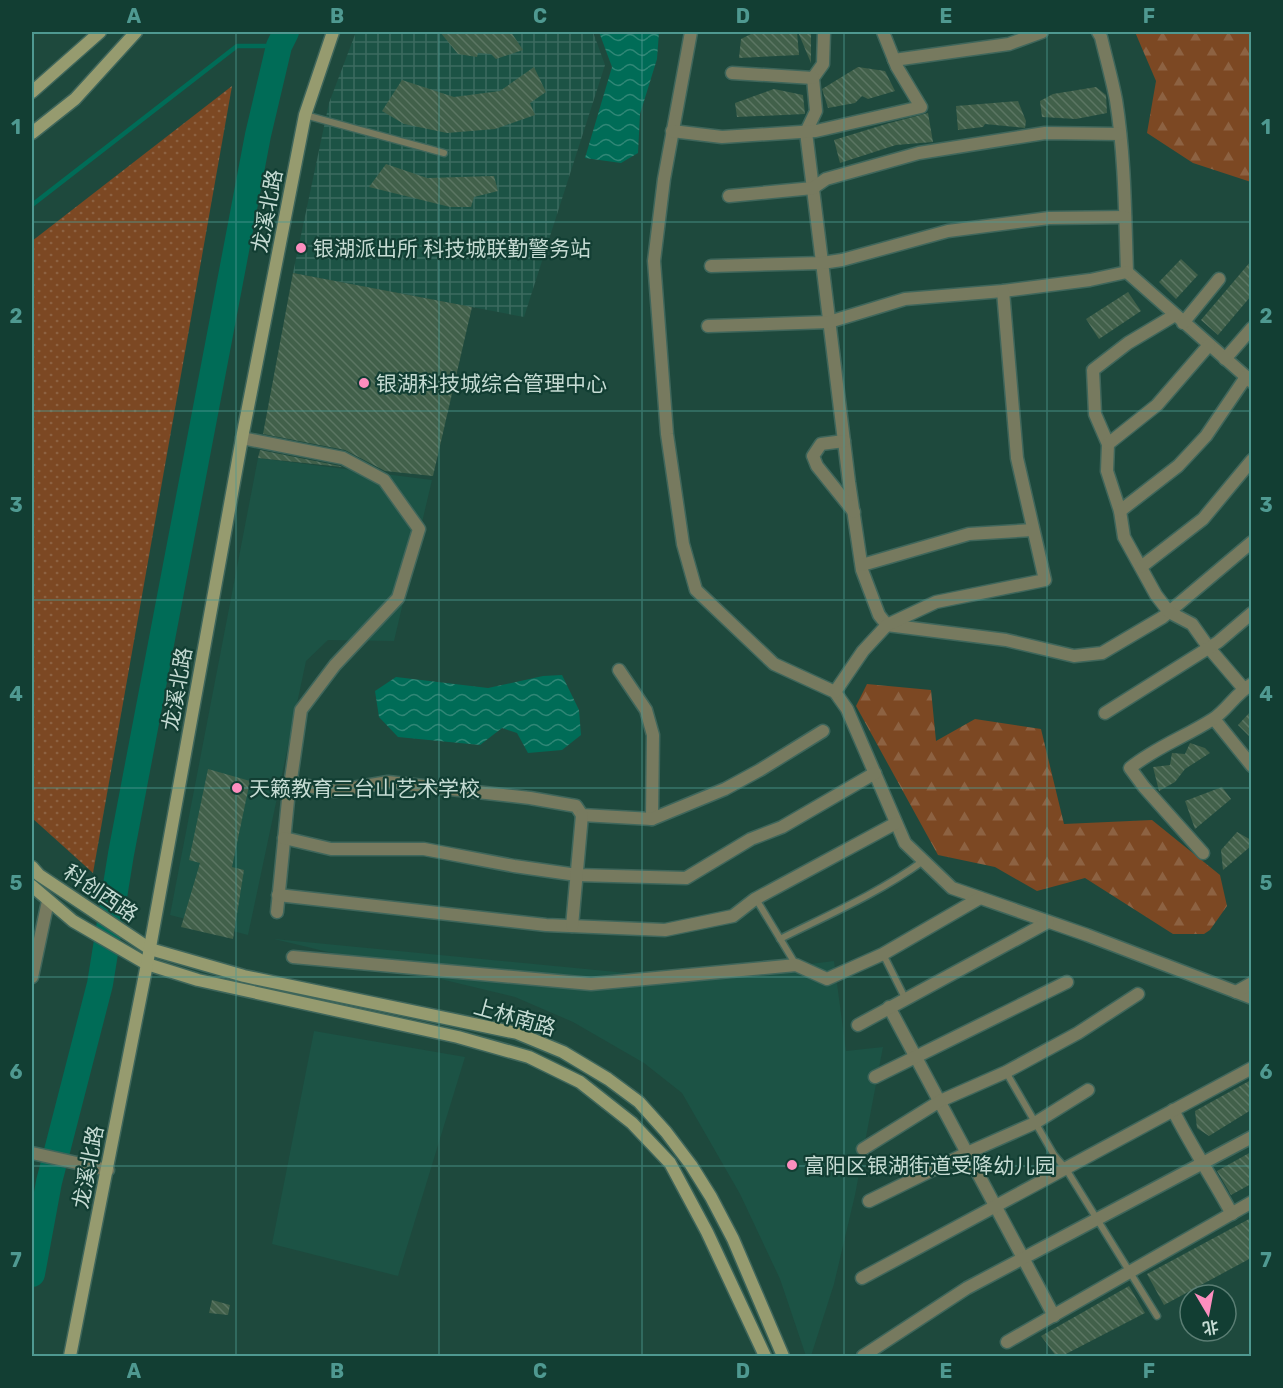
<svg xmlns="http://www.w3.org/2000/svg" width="1283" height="1388" font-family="Rubik,'Noto Sans SC',sans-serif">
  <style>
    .built { fill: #1c5345 }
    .industrial { fill: url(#industrial-grid) }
    .grass { fill: url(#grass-dots) }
    .forest { fill: url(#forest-firs) }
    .water { fill: url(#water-waves) }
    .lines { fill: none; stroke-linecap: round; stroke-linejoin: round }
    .stream { stroke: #006c57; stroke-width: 4.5 }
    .river { stroke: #006c57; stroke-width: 26 }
    .building { fill: url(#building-back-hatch) }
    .lane-casing { stroke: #3f665b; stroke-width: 9 }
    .street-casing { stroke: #3f665b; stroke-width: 15 }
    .secondary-casing { stroke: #3f665b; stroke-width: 15 }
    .lane { stroke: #777a5f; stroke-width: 6 }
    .street { stroke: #777a5f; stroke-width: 12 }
    .secondary { stroke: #969b6f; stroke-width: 12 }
    .grid { fill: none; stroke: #4f9991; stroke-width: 1.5; stroke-opacity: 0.55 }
    .poi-dot { fill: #fd8ebf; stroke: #123e33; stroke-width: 2 }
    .labels { text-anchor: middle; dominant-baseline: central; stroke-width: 4.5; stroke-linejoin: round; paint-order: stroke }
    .street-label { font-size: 21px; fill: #c5dbd3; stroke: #123e33 }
    .poi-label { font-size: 21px; fill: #c5dbd3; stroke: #123e33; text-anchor: start }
    .neatline { fill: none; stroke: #4f9991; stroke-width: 2 }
    .grid-label { font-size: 20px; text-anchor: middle; font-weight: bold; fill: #4f9991 }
  </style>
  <defs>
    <pattern id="industrial-grid" width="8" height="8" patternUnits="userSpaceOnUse" patternTransform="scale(1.5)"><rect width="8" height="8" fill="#1c5345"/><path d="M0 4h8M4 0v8" fill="none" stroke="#3c6b5f"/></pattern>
    <pattern id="grass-dots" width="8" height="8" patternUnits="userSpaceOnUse" patternTransform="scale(1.5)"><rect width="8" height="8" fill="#7c4823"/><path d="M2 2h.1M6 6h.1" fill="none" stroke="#8d6242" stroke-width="1.8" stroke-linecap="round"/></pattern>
    <pattern id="forest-firs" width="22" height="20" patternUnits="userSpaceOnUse" patternTransform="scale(1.5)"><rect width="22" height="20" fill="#7c4823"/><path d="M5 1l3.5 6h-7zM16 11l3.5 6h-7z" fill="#8d6242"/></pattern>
    <pattern id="water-waves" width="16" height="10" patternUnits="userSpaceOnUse" patternTransform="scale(1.5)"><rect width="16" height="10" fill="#006c57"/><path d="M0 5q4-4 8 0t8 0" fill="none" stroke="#308776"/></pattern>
    <pattern id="building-back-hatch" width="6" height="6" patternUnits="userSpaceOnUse" patternTransform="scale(1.5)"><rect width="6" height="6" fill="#41604a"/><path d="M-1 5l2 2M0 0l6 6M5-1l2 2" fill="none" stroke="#5b7663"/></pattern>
  </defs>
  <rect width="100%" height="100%" fill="#1e493d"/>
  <g class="built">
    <polygon points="258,458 432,480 394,641 328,640 306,661 248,935 170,915"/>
    <polygon points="274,939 689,979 834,961 846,1051 883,1047 855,1195 834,1284 811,1356 806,1356 780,1279 740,1194 682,1093 644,1063 573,1022 515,997"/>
    <polygon points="314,1031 465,1057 398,1276 272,1244"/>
  </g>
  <polygon class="industrial" points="356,32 593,32 605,65 524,317 293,273 329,103"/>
  <polygon class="grass" points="232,86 93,873 32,818 32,241"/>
  <g class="forest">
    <polygon points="1135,32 1251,32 1251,182 1193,163 1147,133 1156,81"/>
    <polygon points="867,684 931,690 936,741 975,719 1041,729 1064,824 1152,820 1220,875 1227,906 1210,930 1204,934 1173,934 1085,878 1037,891 995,867 938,855 856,706"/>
  </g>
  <g class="water">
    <polygon points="599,32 659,32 657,59 640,114 638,153 621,163 585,158 612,67"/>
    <polygon points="562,675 579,710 581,735 562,750 528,753 517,733 502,728 480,745 398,737 379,717 375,691 396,677 488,688 543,676"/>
  </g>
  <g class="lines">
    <polyline class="stream" points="32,205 237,46 279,46"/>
    <polyline class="river" points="32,1274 49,1182 100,984 121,854 258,135 279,46 286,32"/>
  </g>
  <g class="building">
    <polygon points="440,32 511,32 523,50 496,59 491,54 478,53 477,57 458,54"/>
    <polygon points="755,32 797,32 799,55 739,58 741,39"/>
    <polygon points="798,32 811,32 811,63"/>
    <polygon points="534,67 546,92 530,103 535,115 495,129 447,133 404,124 382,111 402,80 454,97 500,91"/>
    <polygon points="858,67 885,71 895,91 868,99 862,96 855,103 828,108 822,89"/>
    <polygon points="1096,87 1106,95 1107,113 1076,119 1042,117 1040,101 1053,94"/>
    <polygon points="774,89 803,95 805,114 737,117 735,103"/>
    <polygon points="1018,101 1026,121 1025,128 985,124 983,127 958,130 956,106"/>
    <polygon points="928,113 933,142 896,145 840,163 834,140 886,124"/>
    <polygon points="386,164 427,178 494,176 498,191 474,197 471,207 450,207 369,187"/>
    <polygon points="1181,259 1198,275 1176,299 1159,282"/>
    <polygon points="1251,261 1251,296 1218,335 1201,320"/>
    <polygon points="293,273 472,307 433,476 385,471 345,450 263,434"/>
    <polygon points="1128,292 1141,311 1099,339 1086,319"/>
    <polygon points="260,450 340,466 342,467 258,458"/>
    <polygon points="1251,711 1251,738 1238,725"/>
    <polygon points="1190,743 1205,748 1210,753 1185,769 1175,782 1159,791 1153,767 1170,765 1172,753 1185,754"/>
    <polygon points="208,769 250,781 232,867 244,870 233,939 181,927 200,863 189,860"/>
    <polygon points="1222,787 1231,799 1195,829 1185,801"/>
    <polygon points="1237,832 1251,840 1251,846 1223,870 1221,850"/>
    <polygon points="1251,1080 1251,1110 1209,1136 1197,1128 1195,1111"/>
    <polygon points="1251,1152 1251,1184 1231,1195 1217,1171"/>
    <polygon points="1251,1218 1251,1258 1164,1305 1147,1274"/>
    <polygon points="1129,1286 1145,1313 1062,1356 1056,1356 1041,1336"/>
    <polygon points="212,1300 230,1305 228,1315 209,1313"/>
  </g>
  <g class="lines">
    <defs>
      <g id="lane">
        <polyline points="305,115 444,153"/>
        <polyline points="756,899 796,965"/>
        <path d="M780 939C828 915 879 893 923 861"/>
        <polyline points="883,954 905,998"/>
        <polyline points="1006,1072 1054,1155 1066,1169 1157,1316"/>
      </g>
      <g id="street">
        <polyline points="691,32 664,179 654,261 667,434 683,544 696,590 774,664 835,692 847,709 905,843 952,888 1087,935 1252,998"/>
        <polyline points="824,32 823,64 813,78 816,111 806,132 849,482 862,570 879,615 887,625 1006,640 1074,656 1102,653 1163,617 1252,542"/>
        <path d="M1098 32 1101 37C1106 58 1112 79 1116 100 1125 157 1125 215 1127 272L1252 382"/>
        <polyline points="894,60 1009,44 1042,32"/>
        <polyline points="732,73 813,78"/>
        <polyline points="672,131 722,137 816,131 921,107 897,67 883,32"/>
        <polyline points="729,196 813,188 826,179 919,153 1045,133 1120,134"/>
        <polyline points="711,266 822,263 842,260 948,231 1049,218 1125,217"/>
        <polyline points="1175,315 1128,343 1093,370 1095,414 1108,444 1107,471 1120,511 1124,537 1156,595 1169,612 1192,624 1209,648 1244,689"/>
        <polyline points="1183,323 1219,279"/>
        <polyline points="708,326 829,322 905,299 1003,291 1090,280 1127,272"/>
        <polyline points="1225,359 1252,328"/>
        <polyline points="242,438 343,458 384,480 419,529 398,598 335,665 301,710 288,800 277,912"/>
        <polyline points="844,441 821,444 813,456 817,466 854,512"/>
        <polyline points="1108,444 1157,405 1209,345"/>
        <polyline points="1120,511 1178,466 1206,436 1246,377"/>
        <polyline points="862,565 969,534 1033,530"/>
        <polyline points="1141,567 1203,519 1252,460"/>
        <polyline points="619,670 646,710 653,735 652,819"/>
        <polyline points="835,692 863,651 887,625 936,602 1045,580 1017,458 1003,291"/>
        <polyline points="1105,713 1218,642 1252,613"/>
        <polyline points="1214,719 1252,766"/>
        <polyline points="291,783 335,791 388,782 530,798 576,806 582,815 652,819 725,789 760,770 823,731"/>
        <polyline points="284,838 331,849 424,849 514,866 577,875 686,878 751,839 782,827 875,773"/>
        <path d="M1203 853 1144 787 1130 768C1156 747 1185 737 1213 719 1227 710 1236 693 1252 684"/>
        <polyline points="278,895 546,925 665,930 733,916 755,899 896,823"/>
        <polyline points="572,926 582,815"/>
        <polyline points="293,957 591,984 796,965 827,979 883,954 980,898"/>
        <polyline points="32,977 48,901"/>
        <polyline points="1236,992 1252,983"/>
        <polyline points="889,1007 1054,1316"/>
        <polyline points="858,1025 1048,922"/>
        <polyline points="875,1077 1067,982"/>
        <path d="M1173 1110C1191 1146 1213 1179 1232 1214"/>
        <polyline points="863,1149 940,1101 1006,1072 1078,1033 1138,994"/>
        <polyline points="32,1153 108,1170"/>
        <polyline points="869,1201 967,1153 1035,1123 1088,1090"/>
        <polyline points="862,1278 1252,1068"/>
        <polyline points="1007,1342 1252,1202"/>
        <polyline points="863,1356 967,1288 1252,1137"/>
      </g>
      <g id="secondary">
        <polyline points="32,92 100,32"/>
        <polyline points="32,133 75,99 136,32"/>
        <polyline points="32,867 39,875 150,949 244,976 517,1033 563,1052 608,1079 639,1102 666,1132 691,1165 711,1197 733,1239 783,1356"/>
        <polyline points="32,886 73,921 147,964 198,980 458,1037 529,1057 580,1082 632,1123 670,1163 707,1232 765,1356"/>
        <polyline points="70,1356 147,964 242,438 305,115 333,32"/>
      </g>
    </defs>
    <use href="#lane" class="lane-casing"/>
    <use href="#street" class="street-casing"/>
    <use href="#secondary" class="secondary-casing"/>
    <use href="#lane" class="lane"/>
    <use href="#street" class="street"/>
    <use href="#secondary" class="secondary"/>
  </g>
  <path class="grid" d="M236 32V1356M439 32V1356M642 32V1356M844 32V1356M1047 32V1356M32 222H1252M32 411H1252M32 600H1252M32 788H1252M32 977H1252M32 1166H1252"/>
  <g class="poi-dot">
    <circle cx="301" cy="248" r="6"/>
    <circle cx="364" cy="383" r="6"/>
    <circle cx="237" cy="788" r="6"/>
    <circle cx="792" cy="1165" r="6"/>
  </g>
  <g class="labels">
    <g class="street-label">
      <text transform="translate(267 211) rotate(-79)">龙溪北路</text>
      <text transform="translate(177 689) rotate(-80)">龙溪北路</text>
      <text transform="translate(101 893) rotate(34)">科创西路</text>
      <text transform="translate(515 1017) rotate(16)">上林南路</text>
      <text transform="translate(88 1167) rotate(-79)">龙溪北路</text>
    </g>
    <g class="poi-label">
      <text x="313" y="248">银湖派出所 科技城联勤警务站</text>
      <text x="376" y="383">银湖科技城综合管理中心</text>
      <text x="249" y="788">天籁教育三台山艺术学校</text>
      <text x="804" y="1165">富阳区银湖街道受降幼儿园</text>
    </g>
  </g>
  <rect width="1283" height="1388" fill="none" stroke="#123e33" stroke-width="66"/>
  <g transform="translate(1208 1313) rotate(170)"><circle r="28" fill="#123e33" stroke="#5a7d73" stroke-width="1.5"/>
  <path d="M0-4.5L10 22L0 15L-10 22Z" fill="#fd8ebf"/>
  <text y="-9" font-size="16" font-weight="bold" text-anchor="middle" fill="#c5dbd3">北</text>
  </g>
  <rect x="33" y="33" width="1217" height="1322" class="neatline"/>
  <g class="grid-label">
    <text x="134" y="23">A</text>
    <text x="337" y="23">B</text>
    <text x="540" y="23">C</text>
    <text x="743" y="23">D</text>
    <text x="946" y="23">E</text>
    <text x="1149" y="23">F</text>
    <text x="16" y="134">1</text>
    <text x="1266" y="134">1</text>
    <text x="16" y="323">2</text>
    <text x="1266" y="323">2</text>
    <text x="16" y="512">3</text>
    <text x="1266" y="512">3</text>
    <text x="16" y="701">4</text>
    <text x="1266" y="701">4</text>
    <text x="16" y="890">5</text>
    <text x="1266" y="890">5</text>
    <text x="16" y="1079">6</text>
    <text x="1266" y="1079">6</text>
    <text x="16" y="1267">7</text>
    <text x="1266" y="1267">7</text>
    <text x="134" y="1378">A</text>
    <text x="337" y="1378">B</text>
    <text x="540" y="1378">C</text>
    <text x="743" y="1378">D</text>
    <text x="946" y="1378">E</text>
    <text x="1149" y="1378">F</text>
  </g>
</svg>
